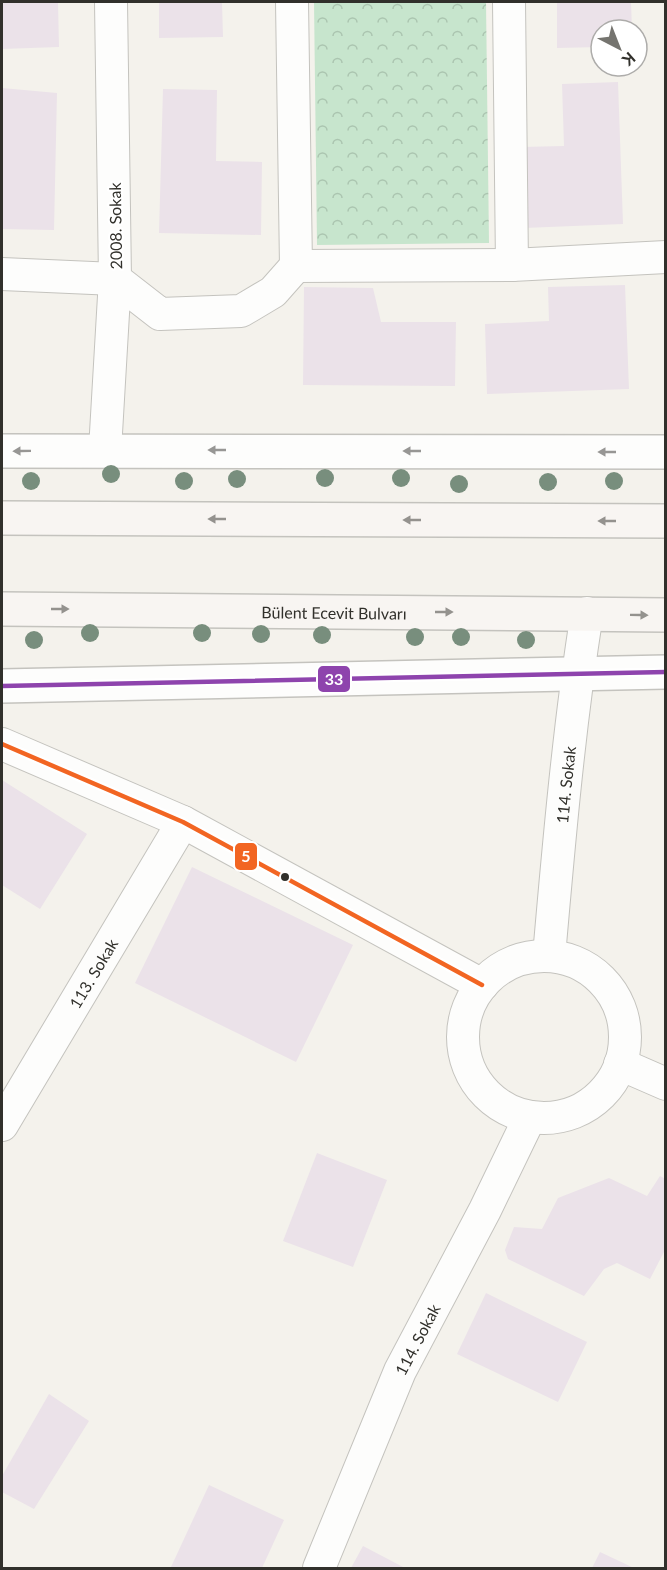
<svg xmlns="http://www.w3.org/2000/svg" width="667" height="1570" font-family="Lato,sans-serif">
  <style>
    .forest { fill: url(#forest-crowns) }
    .building { fill: #ebe2e9 }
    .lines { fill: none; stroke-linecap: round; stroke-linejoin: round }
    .minor-casing { stroke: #c4c3be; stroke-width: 34 }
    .tertiary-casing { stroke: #c4c3be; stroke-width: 36 }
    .secondary-casing { stroke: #c4c3be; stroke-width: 36 }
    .minor { stroke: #fdfdfc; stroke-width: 32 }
    .tertiary { stroke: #fdfdfc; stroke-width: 33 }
    .secondary { stroke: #f8f5f2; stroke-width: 33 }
    .bus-1-casing { stroke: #fff; stroke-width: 9 }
    .bus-2-casing { stroke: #fff; stroke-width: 9 }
    .bus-1 { stroke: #8e44ad; stroke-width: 4.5 }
    .bus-2 { stroke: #f26522; stroke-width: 4.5 }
    .tree { fill: #788e7d }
    .oneway { fill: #979694 }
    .oneway2 { fill: #94928e }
    .bus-dot { fill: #31302b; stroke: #fff; stroke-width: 2 }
    .labels { text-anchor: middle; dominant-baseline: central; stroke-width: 4.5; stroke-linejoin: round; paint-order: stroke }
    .street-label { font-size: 16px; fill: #31302b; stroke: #fff }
    .line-badge { stroke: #fff; stroke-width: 2 }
    .badge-label { font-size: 16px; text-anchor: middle; font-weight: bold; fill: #fff }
  </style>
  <defs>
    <pattern id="forest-crowns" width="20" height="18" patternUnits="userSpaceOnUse" patternTransform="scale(1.5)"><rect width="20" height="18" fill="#c7e5cd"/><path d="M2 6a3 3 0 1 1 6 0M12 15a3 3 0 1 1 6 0" fill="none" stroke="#abc5b0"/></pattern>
  </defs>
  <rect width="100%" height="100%" fill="#f4f2ec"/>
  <polygon class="forest" points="314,2 486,2 489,243 317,245"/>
  <g class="building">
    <polygon points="2,2 58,2 59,47 2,49"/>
    <polygon points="159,2 222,2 223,37 159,38"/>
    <polygon points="557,2 631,2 632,30 601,30 601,47 557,48"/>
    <polygon points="618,82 623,224 524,228 521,147 564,146 562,84"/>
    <polygon points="2,88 57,93 54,230 2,229"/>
    <polygon points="163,89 217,90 216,161 262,162 261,235 159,233"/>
    <polygon points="625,285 629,389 487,394 485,324 549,321 548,287"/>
    <polygon points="304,287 373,288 381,322 456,322 455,386 303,385"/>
    <polygon points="2,780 87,834 40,909 2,885"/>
    <polygon points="192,867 353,945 296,1062 135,983"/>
    <polygon points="317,1153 387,1180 353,1267 283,1241"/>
    <polygon points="660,1176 666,1179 666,1248 650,1279 617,1263 604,1269 584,1296 508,1259 505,1250 514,1227 542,1229 558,1198 609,1178 647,1196"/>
    <polygon points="486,1293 587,1342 558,1402 457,1354"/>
    <polygon points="49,1394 89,1421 34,1509 2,1492 2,1476"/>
    <polygon points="209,1485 284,1520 262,1568 174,1568 171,1567"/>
    <polygon points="363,1546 405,1568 351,1568"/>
    <polygon points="600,1552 634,1568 592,1568"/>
  </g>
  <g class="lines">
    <defs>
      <g id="minor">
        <polyline points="292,2 296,266"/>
        <polyline points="509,2 512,265"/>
        <polyline points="2,274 115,279 160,314 241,311 273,292 296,266 512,265 666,257"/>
        <polyline points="105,450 115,279 111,2"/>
        <polyline points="2,744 183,822 482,985"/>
        <path id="s1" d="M549 956C559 841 569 727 587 613"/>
        <circle cx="544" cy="1037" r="81"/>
        <polyline points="620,1064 666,1084"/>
        <path id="s2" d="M2 1125 183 822"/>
        <path id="s3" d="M319 1568 400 1371 485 1210 530 1117"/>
      </g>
      <g id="tertiary">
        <polyline points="2,451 666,452"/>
        <polyline points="2,686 666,672"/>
      </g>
      <g id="secondary">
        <polyline points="2,518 666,521"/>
        <path id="s4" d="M2 609 666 615"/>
      </g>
    </defs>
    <use href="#minor" class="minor-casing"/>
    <use href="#tertiary" class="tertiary-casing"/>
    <use href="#secondary" class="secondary-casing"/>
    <use href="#minor" class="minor"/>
    <use href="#tertiary" class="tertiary"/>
    <use href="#secondary" class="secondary"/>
    <defs>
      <polyline id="bus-1" points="2,686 666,672"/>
      <polyline id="bus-2" points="2,744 183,822 482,985"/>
    </defs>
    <use href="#bus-1" class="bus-1-casing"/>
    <use href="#bus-2" class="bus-2-casing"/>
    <use href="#bus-1" class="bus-1"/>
    <use href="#bus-2" class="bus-2"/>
  </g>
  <g class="tree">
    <circle cx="111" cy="474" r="9"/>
    <circle cx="325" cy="478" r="9"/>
    <circle cx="401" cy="478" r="9"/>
    <circle cx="237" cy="479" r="9"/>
    <circle cx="31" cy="481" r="9"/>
    <circle cx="184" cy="481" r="9"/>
    <circle cx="614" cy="481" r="9"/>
    <circle cx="548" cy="482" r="9"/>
    <circle cx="459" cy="484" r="9"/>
    <circle cx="90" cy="633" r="9"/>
    <circle cx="202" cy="633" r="9"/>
    <circle cx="261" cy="634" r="9"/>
    <circle cx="322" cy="635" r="9"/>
    <circle cx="415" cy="637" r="9"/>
    <circle cx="461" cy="637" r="9"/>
    <circle cx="34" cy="640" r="9"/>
    <circle cx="526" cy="640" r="9"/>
  </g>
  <defs><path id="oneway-solid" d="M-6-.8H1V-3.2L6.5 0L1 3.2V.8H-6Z" transform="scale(1.5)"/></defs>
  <g class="oneway">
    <use href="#oneway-solid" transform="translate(217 450) rotate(-180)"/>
    <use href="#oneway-solid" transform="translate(22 451) rotate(179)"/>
    <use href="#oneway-solid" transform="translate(412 451) rotate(-180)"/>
    <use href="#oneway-solid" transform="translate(607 452) rotate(-180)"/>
  </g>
  <g class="oneway2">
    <use href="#oneway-solid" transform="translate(217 519) rotate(-180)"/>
    <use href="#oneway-solid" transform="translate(412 520) rotate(-180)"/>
    <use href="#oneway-solid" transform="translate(607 521) rotate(-180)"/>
    <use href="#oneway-solid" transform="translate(60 609)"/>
    <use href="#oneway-solid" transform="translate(444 612)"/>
    <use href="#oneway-solid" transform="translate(639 615) rotate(1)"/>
  </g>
  <circle class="bus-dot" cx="285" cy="877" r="5"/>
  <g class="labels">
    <g class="street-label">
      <text transform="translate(115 226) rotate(-91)">2008. Sokak</text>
      <text stroke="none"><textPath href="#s4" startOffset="332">Bülent Ecevit Bulvarı</textPath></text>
      <text stroke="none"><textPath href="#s1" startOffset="172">114. Sokak</textPath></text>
      <text stroke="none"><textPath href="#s2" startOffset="177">113. Sokak</textPath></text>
      <text stroke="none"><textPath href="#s3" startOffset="249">114. Sokak</textPath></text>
    </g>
  </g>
  <g class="line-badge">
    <rect x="317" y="665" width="34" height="28" rx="6" fill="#8e44ad"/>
    <rect x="234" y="842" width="24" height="29" rx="6" fill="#f26522"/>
  </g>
  <g class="badge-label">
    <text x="334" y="685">33</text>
    <text x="246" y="862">5</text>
  </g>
  <rect width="667" height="1570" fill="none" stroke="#31302b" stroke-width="6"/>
  <g transform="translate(619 48) rotate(138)"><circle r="28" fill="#ffffff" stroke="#adacaa" stroke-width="1.5"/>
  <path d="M0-4.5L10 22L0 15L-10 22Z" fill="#75746f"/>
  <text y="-9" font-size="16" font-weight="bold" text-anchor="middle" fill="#31302b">K</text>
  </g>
</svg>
